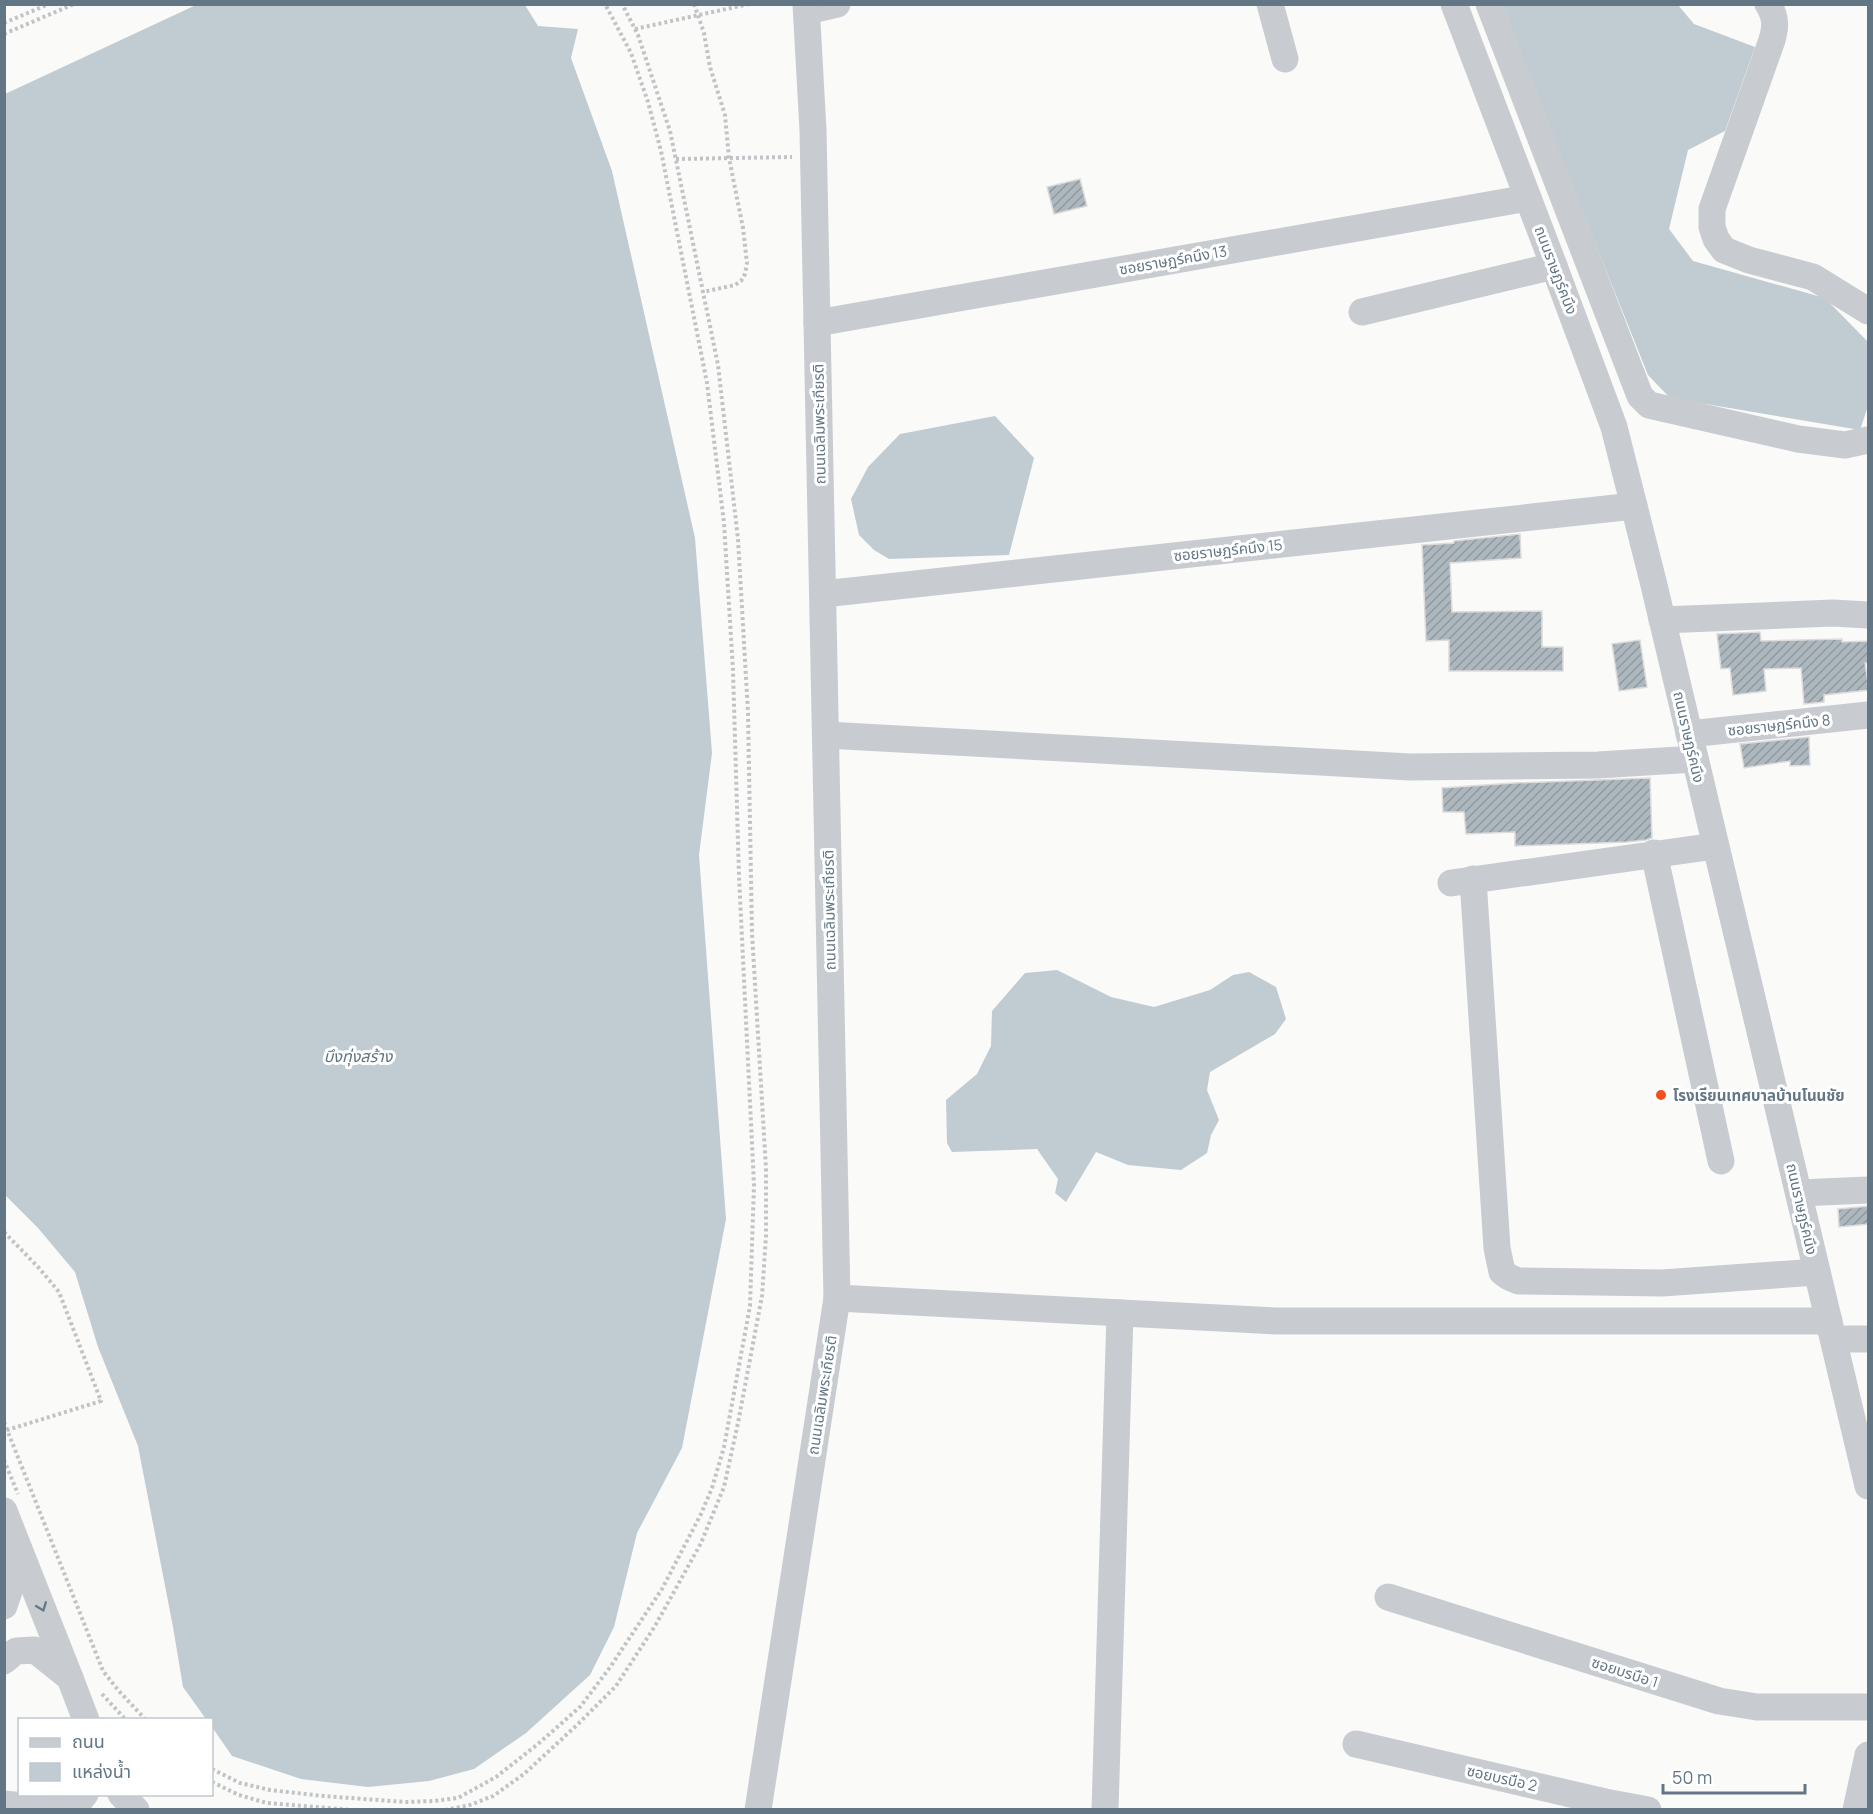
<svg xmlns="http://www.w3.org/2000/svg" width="1873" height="1814" font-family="Manrope,'Noto Sans Thai',sans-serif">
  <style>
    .water { fill: #c0ccd1 }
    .building { fill: url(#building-hatch); stroke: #dcdcda; stroke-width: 1.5 }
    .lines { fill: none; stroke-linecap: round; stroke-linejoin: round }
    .path { stroke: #c1c4c6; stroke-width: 4; stroke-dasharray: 3 3; stroke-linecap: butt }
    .minor { stroke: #c8ccd0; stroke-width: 27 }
    .oneway { stroke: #677a8a }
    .poi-dot { fill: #f54f1d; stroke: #fff; stroke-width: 2 }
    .labels { text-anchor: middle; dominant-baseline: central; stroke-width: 6; stroke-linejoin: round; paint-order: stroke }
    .street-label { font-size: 15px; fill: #627686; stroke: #fff }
    .poi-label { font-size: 15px; font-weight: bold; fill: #627686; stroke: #fff; text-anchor: start }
    .water-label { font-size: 16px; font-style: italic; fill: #5d767e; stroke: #fff }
  </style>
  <defs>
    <pattern id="building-hatch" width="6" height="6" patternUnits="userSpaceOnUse" patternTransform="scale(1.5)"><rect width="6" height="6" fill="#adb7be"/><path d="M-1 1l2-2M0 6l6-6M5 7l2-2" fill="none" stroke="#9099a0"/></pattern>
  </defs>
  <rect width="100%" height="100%" fill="#fafaf8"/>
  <g class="water">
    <polygon points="196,5 525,5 538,26 578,29 571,58 612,171 695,538 712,753 699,855 726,1219 682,1448 637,1533 614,1627 590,1675 526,1733 474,1769 429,1781 368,1787 301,1779 232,1756 212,1727 212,1720 206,1719 183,1687 173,1627 138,1446 98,1347 75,1272 38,1228 5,1195 5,94"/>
    <polygon points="1500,5 1678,5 1694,24 1755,47 1725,131 1688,150 1669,229 1693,261 1825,298 1867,341 1868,406 1860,430 1670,398 1648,375"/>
    <polygon points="995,416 1034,458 1009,555 889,559 874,550 859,535 851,499 868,467 900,434"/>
    <polygon points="1057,970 1111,997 1154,1007 1210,990 1233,975 1249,972 1276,987 1286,1019 1275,1034 1210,1072 1207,1090 1219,1120 1211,1135 1207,1153 1181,1170 1128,1165 1096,1152 1066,1202 1055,1193 1058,1179 1037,1149 952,1152 947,1143 946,1100 977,1074 991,1046 992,1011 1025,973"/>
  </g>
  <g class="building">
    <polygon points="1080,179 1087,206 1054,214 1047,187"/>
    <polygon points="1520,534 1521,558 1450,563 1452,612 1542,611 1542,647 1563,647 1563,671 1449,671 1449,640 1426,641 1422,545 1454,543 1454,541"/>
    <polygon points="1760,632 1761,641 1842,639 1842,642 1869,641 1869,663 1865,663 1869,690 1824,695 1824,702 1804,704 1801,668 1764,669 1766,691 1733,695 1730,668 1721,669 1717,634"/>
    <polygon points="1640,640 1647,687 1619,691 1612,644"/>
    <polygon points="1809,737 1810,765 1790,766 1790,761 1744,768 1740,744"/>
    <polygon points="1650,778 1652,838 1646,840 1627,842 1515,846 1515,832 1466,834 1464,812 1443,812 1442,788 1514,783"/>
    <polygon points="1869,1206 1869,1224 1839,1227 1838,1209"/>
  </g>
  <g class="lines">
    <g class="path">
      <polyline points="694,4 704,33 710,67 725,115 729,158 743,228 747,263 745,274 741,281 735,285 703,292"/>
      <polyline points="4,23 49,4"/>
      <polyline points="635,29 749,4"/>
      <polyline points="4,34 74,4"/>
      <polyline points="676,159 792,157"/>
      <polyline points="4,1232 39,1268 59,1292 101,1401 4,1431"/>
      <polyline points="4,1422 103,1671 118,1690 146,1720"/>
      <polyline points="4,1460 18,1494"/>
      <polyline points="102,1694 126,1720"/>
      <polyline points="212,1769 240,1783 270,1790 323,1796 405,1802 434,1801 458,1798 496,1777 538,1744 580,1707 611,1666 662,1589 701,1514 712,1488 724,1447 750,1306 754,1185 739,876 733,670 724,523 707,383 661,151 648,102 631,53 605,4"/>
      <polyline points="212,1782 239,1795 267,1803 353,1810"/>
      <polyline points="445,1810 470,1805 493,1796 524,1774 577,1725 616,1686 655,1626 701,1543 724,1487 738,1423 762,1296 766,1236 766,1169 752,933 748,712 738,539 718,365 670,131 638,35 622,4"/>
    </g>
    <g class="minor">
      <polyline points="1270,4 1285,59"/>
      <polyline points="1454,4 1554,266 1614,427 1653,581 1868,1486"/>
      <polyline points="1489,4 1640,396 1649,405 1798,439 1845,445 1868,440"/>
      <path d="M1768 4C1776 17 1776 26 1772 40L1712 209V227L1716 239 1724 250 1749 260 1813 277 1868 311"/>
      <polyline points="807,11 837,4"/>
      <polyline points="1362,312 1554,266"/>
      <polyline points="817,323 1528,198"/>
      <polyline points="823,594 1634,506"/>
      <polyline points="1662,620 1833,613 1868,615"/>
      <polyline points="1689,734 1868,715"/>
      <polyline points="826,735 1410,767 1598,765 1695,759"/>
      <polyline points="1654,853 1721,1161"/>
      <polyline points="1473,879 1497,1248 1502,1272 1509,1277 1518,1281 1662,1283 1817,1272"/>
      <polyline points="1451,883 1715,846"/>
      <polyline points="1799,1193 1868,1190"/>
      <polyline points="837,1298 1275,1321 1829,1321"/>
      <polyline points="1834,1339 1868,1339"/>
      <polyline points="4,1511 70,1678"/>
      <polyline points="1388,1597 1719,1701 1757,1707 1868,1707"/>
      <polyline points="4,1606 18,1565 16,1546"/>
      <polyline points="4,1661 16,1651 35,1650 70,1678 86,1720"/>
      <polyline points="1356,1744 1605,1802 1648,1810"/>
      <polyline points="121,1794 136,1810"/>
      <polyline points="4,1804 65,1810"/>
      <polyline points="64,1809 78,1803 85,1794"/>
      <polyline points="758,1810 837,1298 813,130 806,4"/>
      <polyline points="1105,1810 1120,1313"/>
      <polyline points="1856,1810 1868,1755"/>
    </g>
  </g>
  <defs><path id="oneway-chevron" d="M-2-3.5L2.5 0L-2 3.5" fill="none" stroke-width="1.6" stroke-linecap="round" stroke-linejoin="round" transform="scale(1.5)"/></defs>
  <use class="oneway" href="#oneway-chevron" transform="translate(42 1607) rotate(69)"/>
  <circle class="poi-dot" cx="1661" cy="1095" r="6"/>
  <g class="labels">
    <g class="street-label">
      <text transform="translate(1173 260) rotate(-10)">ซอยราษฏร์คนึง 13</text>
      <text transform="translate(1556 270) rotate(69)">ถนนราษฏร์คนึง</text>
      <text transform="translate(819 424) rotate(-91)">ถนนเฉลิมพระเกียรติ</text>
      <text transform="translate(1228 550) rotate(-6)">ซอยราษฏร์คนึง 15</text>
      <text transform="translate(1779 725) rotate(-6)">ซอยราษฏร์คนึง 8</text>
      <text transform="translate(1689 737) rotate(77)">ถนนราษฏร์คนึง</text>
      <text transform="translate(829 910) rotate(-91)">ถนนเฉลิมพระเกียรติ</text>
      <text transform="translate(1802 1209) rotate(77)">ถนนราษฏร์คนึง</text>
      <text transform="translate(822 1395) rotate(-81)">ถนนเฉลิมพระเกียรติ</text>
      <text transform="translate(1625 1672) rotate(18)">ซอยบรบือ 1</text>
      <text transform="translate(1502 1778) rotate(13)">ซอยบรบือ 2</text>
    </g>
    <g class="poi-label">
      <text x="1673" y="1095">โรงเรียนเทศบาลบ้านโนนชัย</text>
    </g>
    <g class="water-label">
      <text x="358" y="1056">บึงทุ่งสร้าง</text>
    </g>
  </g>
  <rect width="1873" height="1814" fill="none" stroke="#627686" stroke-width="12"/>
  <rect x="18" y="1718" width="195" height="78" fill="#ffffff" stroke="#c0c8cf" stroke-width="1.5"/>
  <rect x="30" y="1738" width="30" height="9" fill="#c8ccd0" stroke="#c0c8cf" stroke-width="1.5"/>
  <text x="72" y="1748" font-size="18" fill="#627686">ถนน</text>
  <rect x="30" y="1763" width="30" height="18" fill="#c0ccd1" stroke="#c0c8cf" stroke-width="1.5"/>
  <text x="72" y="1778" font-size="18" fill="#627686">แหล่งน้ำ</text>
  <path d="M1663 1784v9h142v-9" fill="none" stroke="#627686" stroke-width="3"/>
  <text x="1672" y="1784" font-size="18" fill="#627686" stroke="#ffffff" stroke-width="4.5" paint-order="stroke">50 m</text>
</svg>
